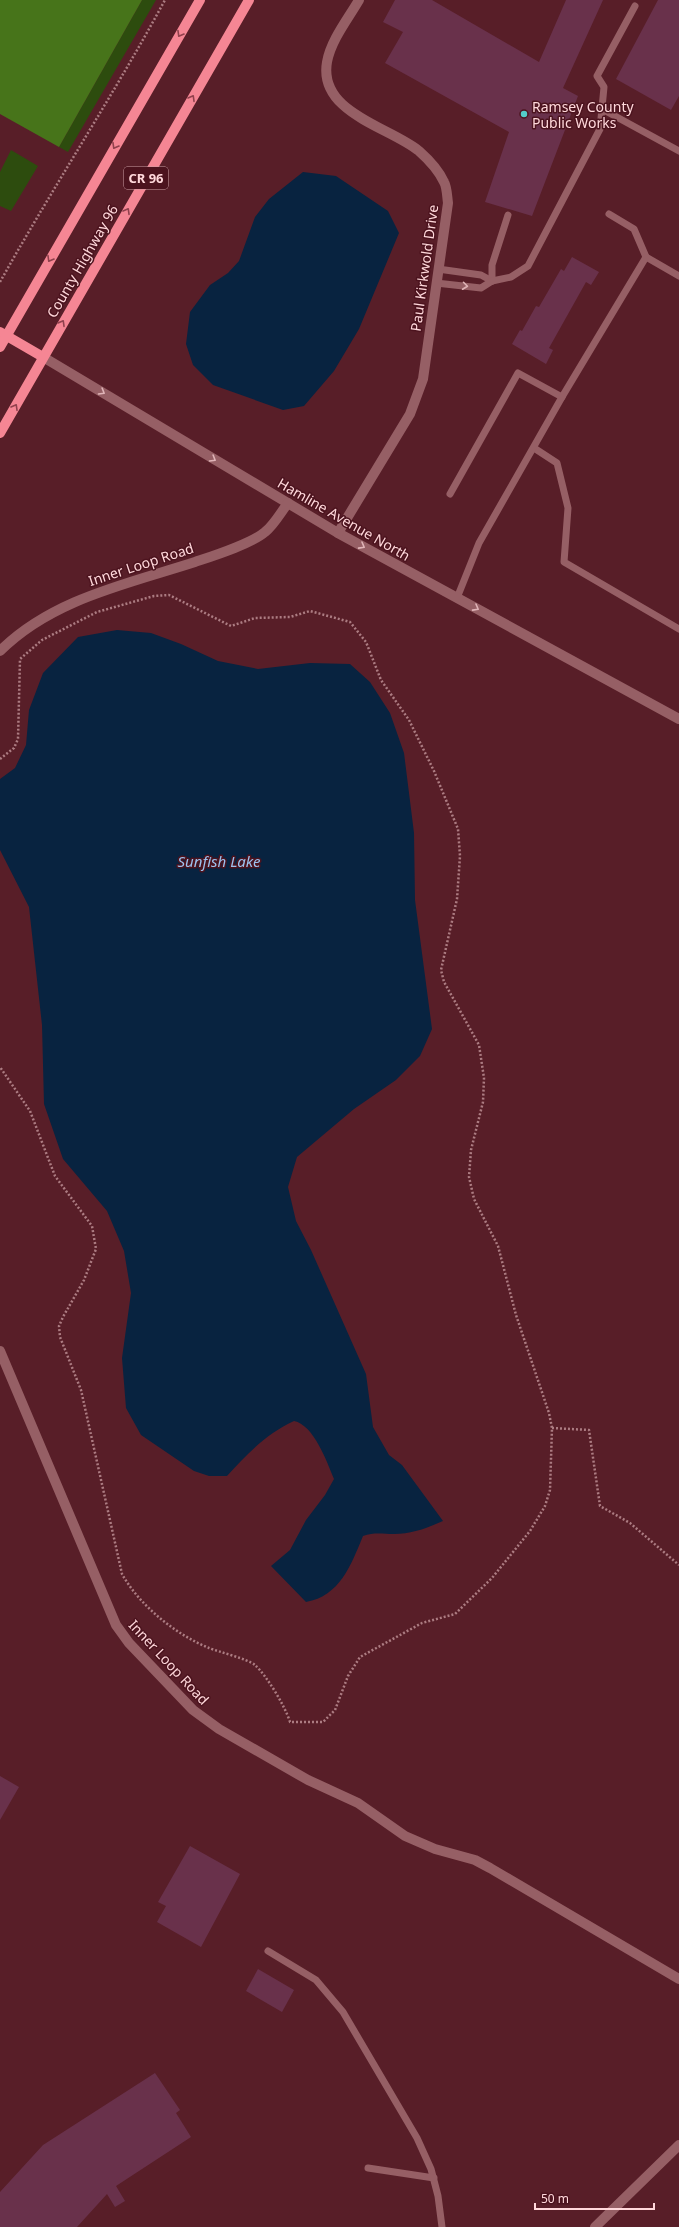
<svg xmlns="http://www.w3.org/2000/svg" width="679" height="2227" font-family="'Noto Sans',sans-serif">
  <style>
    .green { fill: #2d4c0e }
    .forest { fill: #47741a }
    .water { fill: #082340 }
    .building { fill: #69314b }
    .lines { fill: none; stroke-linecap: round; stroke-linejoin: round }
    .path { stroke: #ac7c82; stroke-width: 2.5; stroke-dasharray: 2 2; stroke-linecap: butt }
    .service { stroke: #965f65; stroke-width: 7 }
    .minor { stroke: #965f65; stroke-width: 10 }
    .primary { stroke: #f58694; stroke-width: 10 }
    .oneway { stroke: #90414d }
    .oneway2 { stroke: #e0b4b8 }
    .poi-dot { fill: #53cdca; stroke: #4c131e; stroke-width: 1.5 }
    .labels { text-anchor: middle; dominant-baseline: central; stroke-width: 3; stroke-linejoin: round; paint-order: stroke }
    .shield { fill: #4c131e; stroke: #c99da2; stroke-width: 1 }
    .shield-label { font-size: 13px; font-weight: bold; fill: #ffd8db }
    .poi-label { font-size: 14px; fill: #ffd8db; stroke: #4c131e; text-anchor: start }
    .street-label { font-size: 14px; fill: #ffd8db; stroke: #4c131e }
    .water-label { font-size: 15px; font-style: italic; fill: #9cc3f0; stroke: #4c131e }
  </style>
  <rect width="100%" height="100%" fill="#581e28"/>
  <g class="green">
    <polygon points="142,0 156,0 68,152 59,147"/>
    <polygon points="11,150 38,166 11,211 0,206 0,172"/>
  </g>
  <polygon class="forest" points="0,0 142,0 59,147 0,114"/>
  <g class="water">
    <polygon points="303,172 336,176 388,211 399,233 359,329 334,371 304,406 283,410 213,385 193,365 186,344 190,312 210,285 228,273 239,261 255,217 269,199"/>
    <path d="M117 630 151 633 181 644 218 661 258 669 310 663 350 664 370 682 390 713 404 753 414 833 415 900 432 1029 420 1056 396 1080 354 1109 297 1157 288 1187 296 1221 311 1250 366 1374 373 1427 389 1455 402 1465 443 1521C427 1528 412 1534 394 1534 383 1534 374 1532 363 1536 351 1565 340 1596 306 1602L271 1566 290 1550 306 1520 325 1495 334 1479C327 1462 314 1425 294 1421 266 1434 247 1454 227 1476H209L194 1471 141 1435 126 1408 122 1358 131 1293 124 1251 107 1211 63 1159 44 1104 42 1025 29 907 0 850V779L15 768 26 745 29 710 43 673 78 637Z"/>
  </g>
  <g class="building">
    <polygon points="395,0 432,0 539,62 566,0 603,0 563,88 578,96 532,216 485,202 509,132 385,63 403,32 383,22"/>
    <polygon points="658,0 679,0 679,96 671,110 616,79"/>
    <polygon points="572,257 599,272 591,285 586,282 549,348 553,350 546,364 512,344 520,330 522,331 536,306 539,307 561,269 564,271"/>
    <polygon points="0,1776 19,1787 0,1820"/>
    <polygon points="190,1846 240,1874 201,1947 157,1922 166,1906 158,1902"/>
    <polygon points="258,1969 294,1990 282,2012 246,1991"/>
    <polygon points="155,2073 180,2110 176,2113 191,2137 116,2186 125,2201 115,2207 107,2194 77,2227 0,2227 0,2192 43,2145"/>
  </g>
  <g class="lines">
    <g class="path">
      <path d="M0 282C53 187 113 96 165 0"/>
      <path d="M0 759 14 748 18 739 20 659 42 640 97 612 154 596 169 595 231 626 255 618 290 617 310 611 350 622 366 642 381 680 409 720 434 771 458 829 460 856 457 899 441 970 444 982 479 1045 484 1078 483 1102 471 1150 469 1177 474 1199 498 1246 516 1315 549 1413 552 1428 550 1490 545 1506 530 1531 492 1578 455 1614 422 1623 360 1657 348 1676 335 1710 323 1722H290C285 1706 267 1676 255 1665 248 1659 219 1652 209 1648 175 1634 140 1606 122 1574L81 1390 60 1337 59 1326 63 1317 84 1280 96 1249 92 1226 55 1176 30 1111 0 1067"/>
      <polyline points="552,1428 589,1430 600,1506 630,1523 679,1565"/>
    </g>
    <g class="service">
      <polyline points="602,109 679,151"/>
      <polyline points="609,214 634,229 646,257"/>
      <polyline points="438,269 481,275 492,281"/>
      <polyline points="492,281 492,265 508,215"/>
      <polyline points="436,283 481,288 492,281 511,277 528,266 600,129 604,87 597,76 635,6"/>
      <polyline points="534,448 557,463 568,508 564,562 679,629"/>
      <polyline points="450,494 518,373 562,397"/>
      <polyline points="457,598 479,543 562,397 646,257 679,276"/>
      <polyline points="268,1951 316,1980 343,2012 417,2138 431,2169 438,2196 442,2227"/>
      <polyline points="368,2168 434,2178"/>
    </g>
    <g class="minor">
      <polyline points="43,357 338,533 679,719"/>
      <path d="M338 533 410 414 423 379 448 203C447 196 447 187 444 182 439 171 428 159 419 151 390 127 318 113 327 62 331 40 348 19 359 0"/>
      <path d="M0 651C52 599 127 584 195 562 213 556 251 544 265 532 274 525 281 512 288 503"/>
      <polyline points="0,1351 116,1625 129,1643 193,1710 219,1729 308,1780 358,1803 405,1836 435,1849 475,1860 490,1868 679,1979"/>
      <polyline points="595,2227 679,2145"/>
    </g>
    <g class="primary">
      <polyline points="0,332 43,357"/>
      <polyline points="0,347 200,0"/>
      <polyline points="0,433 249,0"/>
    </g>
  </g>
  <defs><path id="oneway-chevron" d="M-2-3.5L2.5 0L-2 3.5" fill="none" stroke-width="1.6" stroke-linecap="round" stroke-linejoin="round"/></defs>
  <g class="oneway">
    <use href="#oneway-chevron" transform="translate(180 34) rotate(120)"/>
    <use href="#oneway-chevron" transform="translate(192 98) rotate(-60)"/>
    <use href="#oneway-chevron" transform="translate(115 146) rotate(120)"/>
    <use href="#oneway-chevron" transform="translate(127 211) rotate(-60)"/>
    <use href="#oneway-chevron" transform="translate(50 259) rotate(120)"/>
    <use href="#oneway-chevron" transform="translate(62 323) rotate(-60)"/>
    <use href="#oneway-chevron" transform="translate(15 407) rotate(-60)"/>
  </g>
  <g class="oneway2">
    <use href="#oneway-chevron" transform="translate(465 286) rotate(7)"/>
    <use href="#oneway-chevron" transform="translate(102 392) rotate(31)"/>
    <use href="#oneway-chevron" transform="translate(213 459) rotate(31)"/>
    <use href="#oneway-chevron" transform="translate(362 546) rotate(29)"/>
    <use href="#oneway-chevron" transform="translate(476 608) rotate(29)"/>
  </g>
  <circle class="poi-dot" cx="524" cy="114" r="4"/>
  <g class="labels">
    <rect class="shield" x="124" y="167" width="44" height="22" rx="3"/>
    <g class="shield-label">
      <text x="146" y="178">CR 96</text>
    </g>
    <g class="poi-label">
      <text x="532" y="106">Ramsey County<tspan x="532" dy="16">Public Works</tspan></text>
    </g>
    <g class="street-label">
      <text transform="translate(82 261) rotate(-60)">County Highway 96</text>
      <text transform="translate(424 268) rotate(-82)">Paul Kirkwold Drive</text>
      <text transform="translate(344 519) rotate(30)">Hamline Avenue North</text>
      <text transform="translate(141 564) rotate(-18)">Inner Loop Road</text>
      <text transform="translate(169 1662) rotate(47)">Inner Loop Road</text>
    </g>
    <g class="water-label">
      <text x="219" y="861">Sunfish Lake</text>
    </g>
  </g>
  <path d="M535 2203v6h119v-6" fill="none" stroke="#ffd8db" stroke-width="2"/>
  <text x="541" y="2203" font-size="12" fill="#ffd8db" stroke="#4c131e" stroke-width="3" paint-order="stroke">50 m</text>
</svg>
